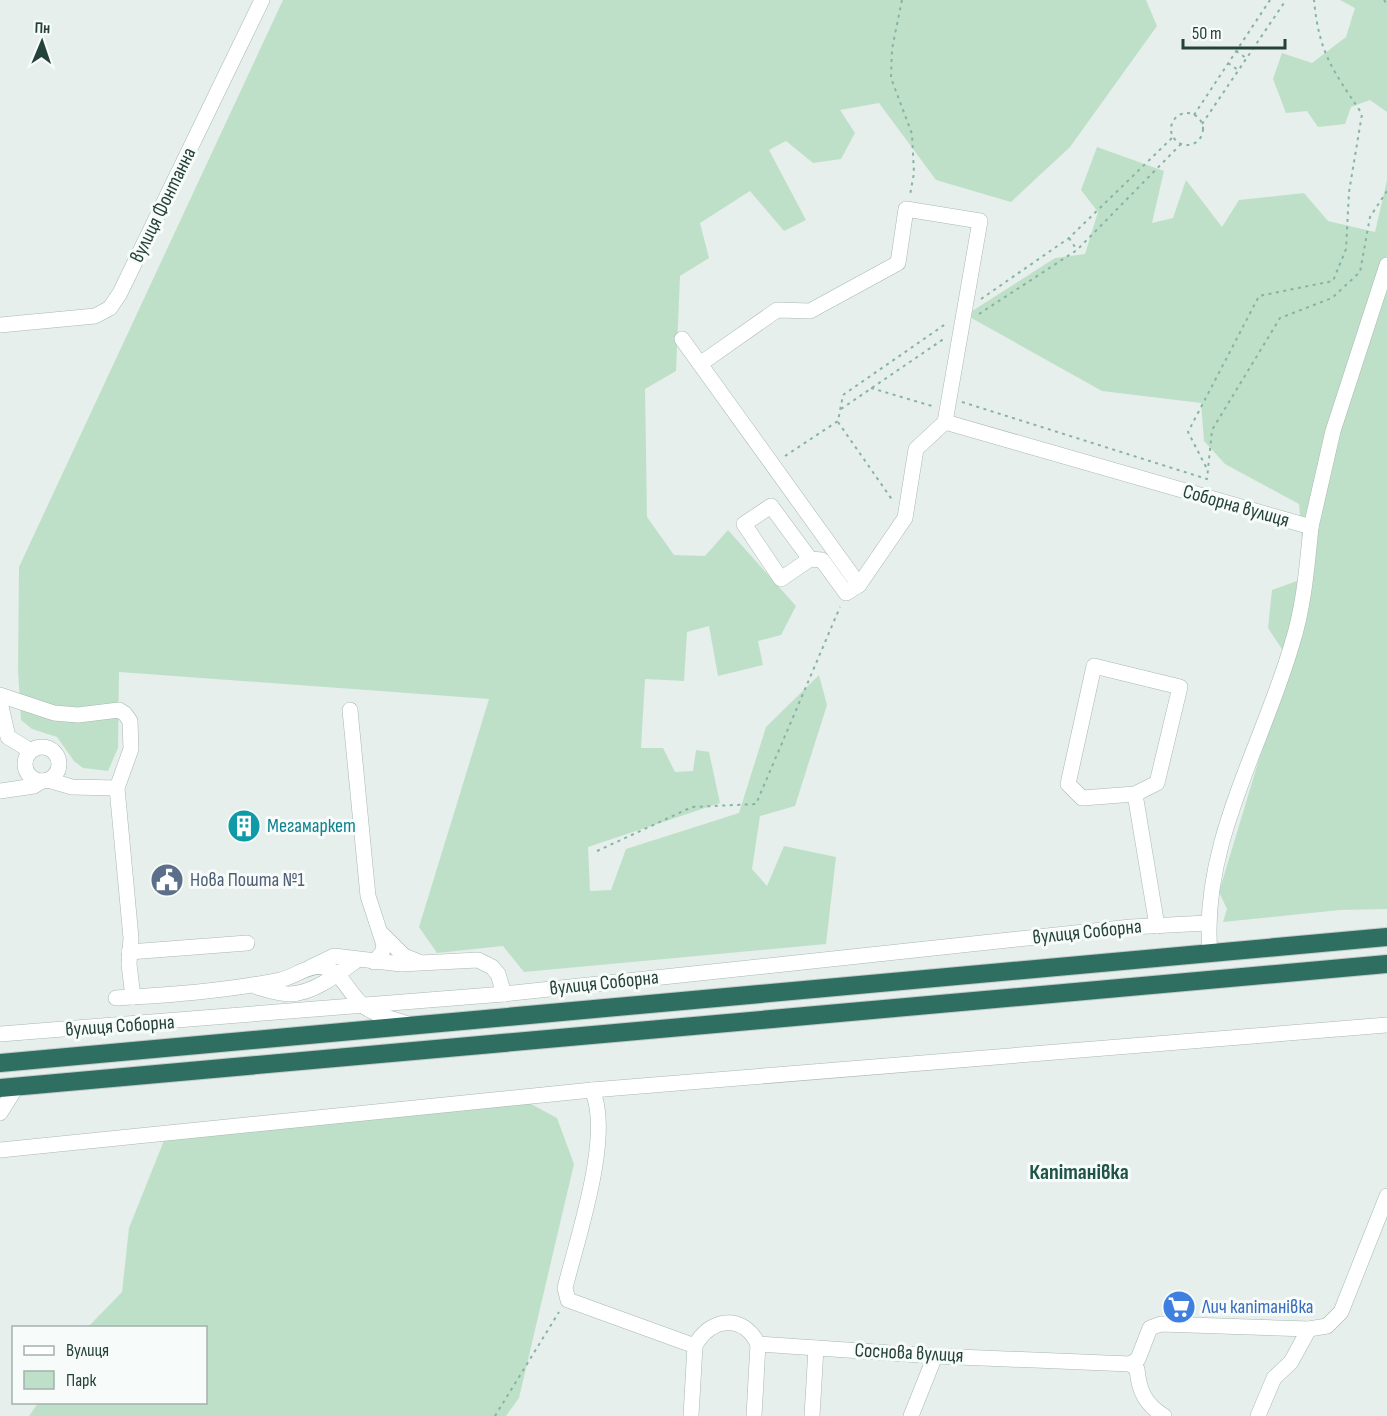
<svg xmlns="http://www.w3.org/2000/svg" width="1387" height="1416" font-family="'Sofia Sans Condensed',sans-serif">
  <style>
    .green { fill: #bfe0c8 }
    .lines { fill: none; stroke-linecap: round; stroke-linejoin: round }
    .minor-casing { stroke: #a8b8b2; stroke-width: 16 }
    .highway-casing { stroke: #c2cac8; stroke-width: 20 }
    .path { stroke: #86b3a5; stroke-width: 2; stroke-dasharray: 3 4.5; stroke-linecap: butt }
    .minor { stroke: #fff; stroke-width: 15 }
    .highway { stroke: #2f6f62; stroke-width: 18 }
    .labels { text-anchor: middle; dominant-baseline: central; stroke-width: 6; stroke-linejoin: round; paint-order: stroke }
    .street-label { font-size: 20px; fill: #24423a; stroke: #f7fbf9 }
    .culture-label { font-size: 20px; fill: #0d838f; stroke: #f7fbf9; text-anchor: start }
    .service-label { font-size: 20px; fill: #4e5e75; stroke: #f7fbf9; text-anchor: start }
    .shop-label { font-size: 20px; fill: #366cbe; stroke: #f7fbf9; text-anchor: start }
    .quarter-label { font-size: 22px; font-weight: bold; fill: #1f5548; stroke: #f7fbf9 }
  </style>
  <rect width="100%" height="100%" fill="#e6efeb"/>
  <g class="green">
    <polygon points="283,0 1146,0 1157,26 1070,147 1011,202 936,180 879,103 840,110 855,133 841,159 813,163 786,141 769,150 806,220 784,231 750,191 700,223 709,258 680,276 676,371 645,389 647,517 674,555 705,556 728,530 796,606 781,635 758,641 763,665 718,676 709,626 687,632 684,681 645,679 641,748 663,748 675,772 693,771 696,750 709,752 720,803 588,847 590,891 611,890 626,849 739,813 766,727 819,675 827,705 795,806 760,816 752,869 767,886 784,846 836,857 826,944 524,972 503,946 437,953 419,927 489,699 119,672 118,748 108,771 83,768 74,761 57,737 32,729 21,720 18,670 19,567"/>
    <polygon points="1340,0 1387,0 1387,112 1370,100 1351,107 1345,124 1318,127 1307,111 1286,113 1273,79 1282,53 1312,63 1346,37 1355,8"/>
    <polygon points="1097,147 1164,171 1152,223 1173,218 1186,180 1222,227 1239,200 1304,193 1328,221 1375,232 1387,180 1387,909 1340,910 1223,922 1227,909 1219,892 1289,660 1268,628 1272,590 1305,578 1299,504 1225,464 1204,441 1201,403 1102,391 966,315 1055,258 1085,254 1098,212 1081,190"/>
    <polygon points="520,1098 557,1118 574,1164 519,1398 506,1416 29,1416 38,1403 206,1402 206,1328 88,1327 122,1292 129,1228 165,1138"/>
  </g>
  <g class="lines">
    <defs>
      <g id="minor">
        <polyline points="0,325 95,316 110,308 120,293 262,0"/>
        <polyline points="682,339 859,585"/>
        <polyline points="700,364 777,310 810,311 898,263 906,209 980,221 945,422 916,449 905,518 859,585 846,593 822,560 810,559 781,579 744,524 771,506 810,559"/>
        <path d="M945 422 1311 527C1307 567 1304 606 1292 644 1263 745 1200 846 1210 953"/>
        <polyline points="1311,527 1333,431 1387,265"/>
        <polyline points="0,695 54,713 78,715 119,710 125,714 130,721 131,749 117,788 131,938 129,964 133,997"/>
        <polyline points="0,702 8,737 31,751"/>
        <polyline points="350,710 368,896 384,945 382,953 374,962"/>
        <circle cx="42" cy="764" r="17"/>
        <polyline points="48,780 72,787 117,788"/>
        <polyline points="0,791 34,786 42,781"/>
        <polyline points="1135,794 1082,798 1068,784 1094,666 1180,687 1157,783 1135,794 1157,926"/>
        <polyline points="383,935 404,956 419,962"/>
        <polyline points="129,952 247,943"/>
        <polyline points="311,967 334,956 401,964 478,960 492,967 498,974 504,994"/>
        <path d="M257 987C267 990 279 994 290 994 314 993 338 974 357 960"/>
        <path d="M116 998C170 995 226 991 280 980 295 977 309 964 323 967 342 970 350 997 365 1007 378 1016 393 1019 408 1024"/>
        <polyline points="0,1034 504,994 1131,927 1207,923"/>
        <path d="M592 1090C613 1135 577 1239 565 1288L568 1300 695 1346C709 1318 743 1313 758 1344L935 1356 1130 1364 1138 1359 1150 1328 1161 1324 1309 1329 1327 1326 1341 1312 1387 1196"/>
        <polyline points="0,1113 17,1086"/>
        <polyline points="0,1150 592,1090 1387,1025"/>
        <path d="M1130 1364 1137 1369C1139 1391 1145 1404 1164 1416"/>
        <polyline points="691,1416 695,1346"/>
        <polyline points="754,1416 758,1344"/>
        <polyline points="812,1416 816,1348"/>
        <polyline points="911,1416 935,1356"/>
        <polyline points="1258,1416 1274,1378 1291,1362 1309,1329"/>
      </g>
      <g id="highway">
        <polyline points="0,1063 1387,937"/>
        <polyline points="0,1088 1387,964"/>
      </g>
    </defs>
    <use href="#minor" class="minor-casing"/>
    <use href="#highway" class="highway-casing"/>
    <g class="path">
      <polyline points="902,0 892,49 891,78 912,134 914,173 910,195"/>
      <polyline points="1384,0 1387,4"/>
      <polyline points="1236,51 1246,58"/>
      <polyline points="1228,63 1238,70"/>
      <circle cx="1187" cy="129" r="16"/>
      <polyline points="1194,115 1270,0"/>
      <polyline points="1202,124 1286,0"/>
      <polyline points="1069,238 1077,250"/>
      <polyline points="981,299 1069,238 1173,137"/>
      <polyline points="979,314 1077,250 1181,144"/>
      <polyline points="871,388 932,406"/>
      <polyline points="962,402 1207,479 1212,430 1280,318 1332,298 1360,272 1370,217 1387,191"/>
      <polyline points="841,409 945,338"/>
      <polyline points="838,422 893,501"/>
      <polyline points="785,456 838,421 843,395 947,323"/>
      <path d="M1206 467 1188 432 1259 296 1333 281 1346 249 1349 192 1362 114C1333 70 1319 54 1314 0"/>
      <polyline points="597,851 692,807 756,804 840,607"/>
      <polyline points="495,1416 559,1312"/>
    </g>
    <use href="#minor" class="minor"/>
    <use href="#highway" class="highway"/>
  </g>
  <defs>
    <symbol id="building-disc" viewBox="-11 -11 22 22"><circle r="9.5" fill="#0f9aa8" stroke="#f7fbf9"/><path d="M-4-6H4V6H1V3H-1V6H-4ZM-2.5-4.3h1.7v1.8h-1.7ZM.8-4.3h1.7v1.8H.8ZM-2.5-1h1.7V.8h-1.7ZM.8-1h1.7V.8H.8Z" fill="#fff"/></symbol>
    <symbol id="civic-disc" viewBox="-11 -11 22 22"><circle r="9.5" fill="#5c6f8a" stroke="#f7fbf9"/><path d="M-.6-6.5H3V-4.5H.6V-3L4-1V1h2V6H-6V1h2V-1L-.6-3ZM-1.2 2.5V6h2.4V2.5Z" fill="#fff"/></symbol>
    <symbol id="supermarket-disc" viewBox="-11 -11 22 22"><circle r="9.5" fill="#3f7fe0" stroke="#f7fbf9"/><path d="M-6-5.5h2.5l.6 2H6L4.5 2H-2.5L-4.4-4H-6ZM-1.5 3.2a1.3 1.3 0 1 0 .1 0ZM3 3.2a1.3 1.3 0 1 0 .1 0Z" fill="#fff"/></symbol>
  </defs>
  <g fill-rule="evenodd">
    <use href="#building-disc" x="225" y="807" width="38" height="38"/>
    <use href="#civic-disc" x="148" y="861" width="38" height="38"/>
    <use href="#supermarket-disc" x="1160" y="1288" width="38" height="38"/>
  </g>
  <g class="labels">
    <g class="street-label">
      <text transform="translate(163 205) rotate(-64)">вулиця Фонтанна</text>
      <text transform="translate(1236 506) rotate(16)">Соборна вулиця</text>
      <text transform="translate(1087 932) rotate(-6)">вулиця Соборна</text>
      <text transform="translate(604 983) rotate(-6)">вулиця Соборна</text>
      <text transform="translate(120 1026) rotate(-4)">вулиця Соборна</text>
      <text transform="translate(909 1353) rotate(3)">Соснова вулиця</text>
    </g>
    <g class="culture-label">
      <text x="267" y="826">Мегамаркет</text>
    </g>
    <g class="service-label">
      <text x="190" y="880">Нова Пошта №1</text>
    </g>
    <g class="shop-label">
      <text x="1202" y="1307">Лич капітанівка</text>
    </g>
    <g class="quarter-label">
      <text x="1079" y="1172">Капітанівка</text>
    </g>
  </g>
  <rect x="12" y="1326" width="195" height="78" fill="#f7fbf9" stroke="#a3b1ad" stroke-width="1.5"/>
  <rect x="24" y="1346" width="30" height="9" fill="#ffffff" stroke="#a3b1ad" stroke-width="1.5"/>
  <text x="66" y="1356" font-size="18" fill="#24423a">Вулиця</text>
  <rect x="24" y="1371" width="30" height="18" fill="#bfe0c8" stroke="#a3b1ad" stroke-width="1.5"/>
  <text x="66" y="1386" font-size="18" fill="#24423a">Парк</text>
  <g transform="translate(42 42) rotate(2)" stroke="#f7fbf9" stroke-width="4.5" paint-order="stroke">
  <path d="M0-4.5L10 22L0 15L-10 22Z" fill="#24423a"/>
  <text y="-9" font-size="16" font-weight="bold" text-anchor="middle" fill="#24423a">Пн</text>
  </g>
  <path d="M1183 39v9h102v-9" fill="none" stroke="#24423a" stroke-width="3"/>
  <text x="1192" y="39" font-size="18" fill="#24423a" stroke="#f7fbf9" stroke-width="4.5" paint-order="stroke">50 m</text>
</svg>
